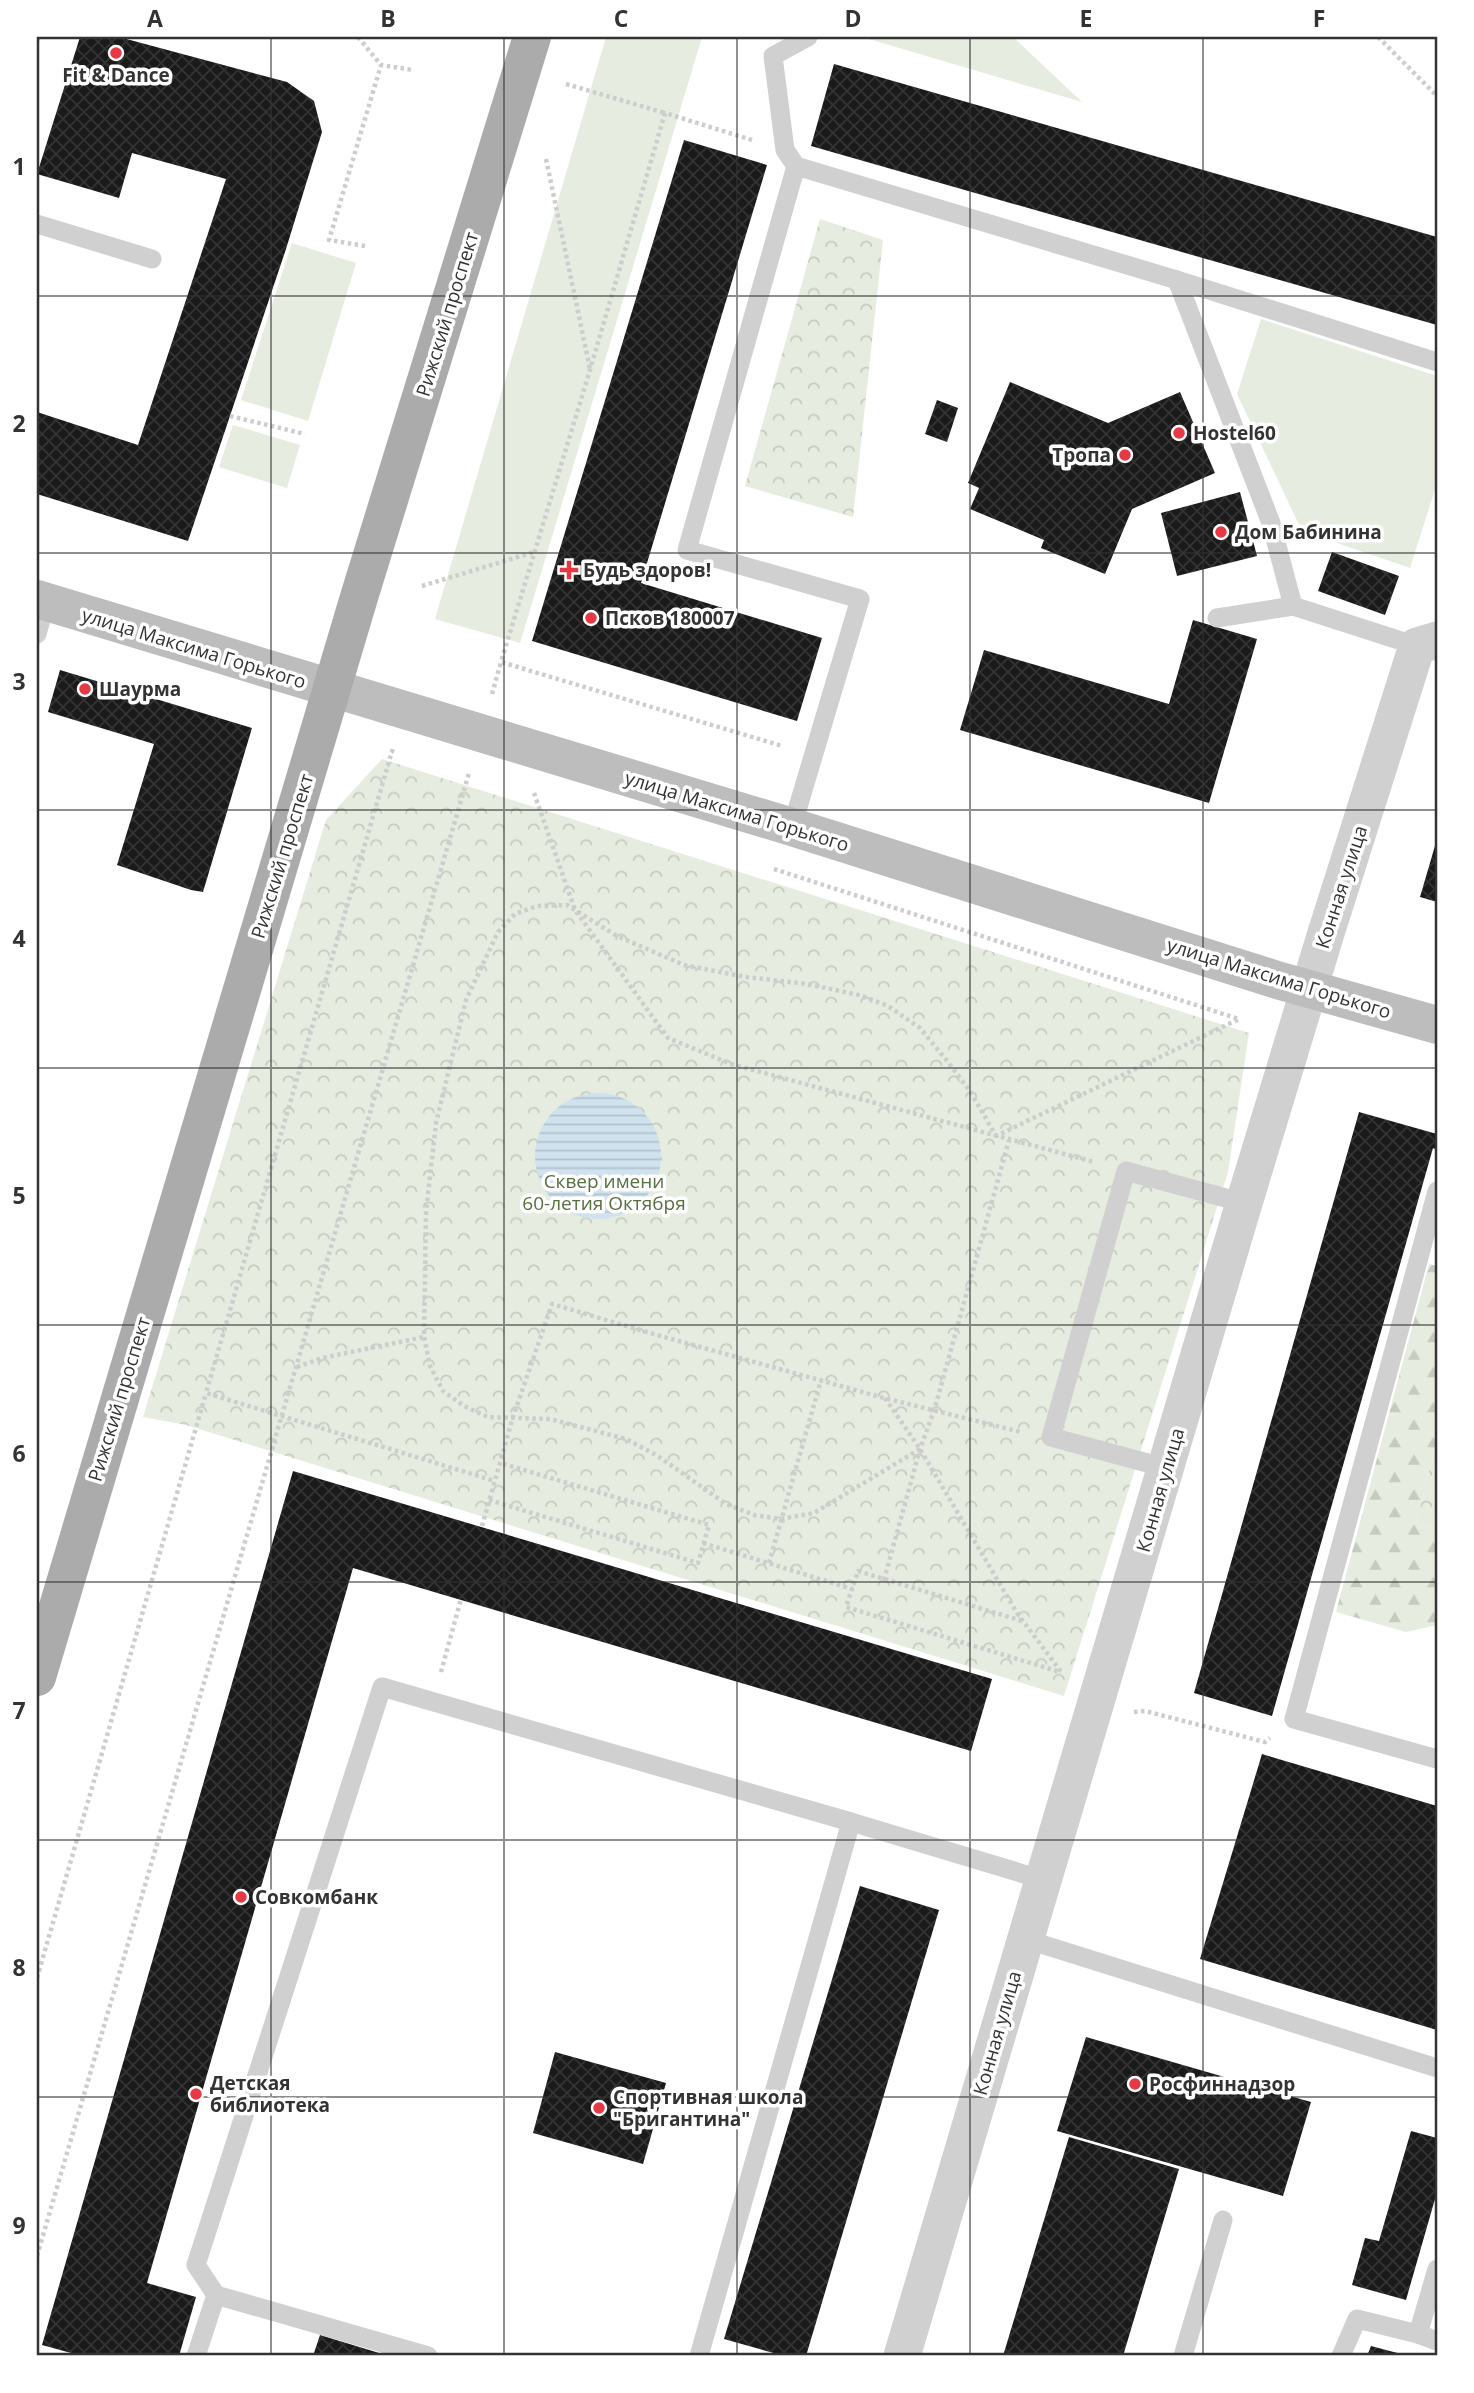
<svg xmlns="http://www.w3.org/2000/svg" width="1474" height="2393" font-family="'Open Sans',sans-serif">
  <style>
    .green { fill: #e6ecdf }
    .forest { fill: url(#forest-firs) }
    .park { fill: url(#park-crowns) }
    .water { fill: url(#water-rules) }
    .building { fill: url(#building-cross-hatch) }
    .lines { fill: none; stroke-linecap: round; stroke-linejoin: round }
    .path { stroke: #cdcdcd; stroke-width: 4.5; stroke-dasharray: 3.5 3.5; stroke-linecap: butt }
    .lane { stroke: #d0d0d0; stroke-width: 19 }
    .street { stroke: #d0d0d0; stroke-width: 37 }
    .secondary { stroke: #bdbdbd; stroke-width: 38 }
    .primary { stroke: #ababab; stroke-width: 38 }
    .grid { fill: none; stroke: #333; stroke-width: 2; stroke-opacity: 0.55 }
    .poi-dot { fill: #e63946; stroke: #fff; stroke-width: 2.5 }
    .labels { text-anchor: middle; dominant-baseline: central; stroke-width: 7; stroke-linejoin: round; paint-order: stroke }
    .poi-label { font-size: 19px; font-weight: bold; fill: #333; stroke: #fff; text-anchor: start }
    .street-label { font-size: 19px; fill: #333; stroke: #fff }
    .park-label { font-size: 19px; fill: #56703f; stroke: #fff }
    .neatline { fill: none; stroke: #333; stroke-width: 2.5 }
    .grid-label { font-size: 23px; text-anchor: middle; font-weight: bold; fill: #333 }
  </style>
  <defs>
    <pattern id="forest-firs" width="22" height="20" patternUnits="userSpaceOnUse" patternTransform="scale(1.75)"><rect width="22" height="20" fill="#e6ecdf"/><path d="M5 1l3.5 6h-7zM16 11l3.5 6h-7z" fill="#c6cbc0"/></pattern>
    <pattern id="park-crowns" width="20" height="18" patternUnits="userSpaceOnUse" patternTransform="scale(1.75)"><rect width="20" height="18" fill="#e6ecdf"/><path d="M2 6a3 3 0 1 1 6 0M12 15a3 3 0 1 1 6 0" fill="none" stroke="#c6cbc0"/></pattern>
    <pattern id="water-rules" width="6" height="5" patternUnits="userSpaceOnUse" patternTransform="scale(1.75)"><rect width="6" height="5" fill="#cfe2ee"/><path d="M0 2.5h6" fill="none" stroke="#b2c2cd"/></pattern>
    <pattern id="building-cross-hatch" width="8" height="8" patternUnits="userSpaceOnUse" patternTransform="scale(1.75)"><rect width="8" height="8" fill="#1a1a1a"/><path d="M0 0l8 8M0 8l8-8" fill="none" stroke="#333"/></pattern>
  </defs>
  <rect width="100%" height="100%" fill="#fff"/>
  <g class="green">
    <polygon points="606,37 702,37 520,643 435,619"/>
    <polygon points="862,37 1013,37 1082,102"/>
    <polygon points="292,243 356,263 308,421 241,400"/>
    <polygon points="1261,319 1437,376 1437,483 1410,568 1302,531 1237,394"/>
    <polygon points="233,425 300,445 287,488 219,467"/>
  </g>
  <polygon class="forest" points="1429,1264 1437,1266 1437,1439 1416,1524 1437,1530 1437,1625 1406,1632 1336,1612"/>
  <g class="park">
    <polygon points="820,219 883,240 853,517 745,486"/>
    <polygon points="382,759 1249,1033 1228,1172 1064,1696 186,1425 143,1417 326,820"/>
    <polygon points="1437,1439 1437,1530 1416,1524"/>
  </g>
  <circle class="water" cx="598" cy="1156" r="63"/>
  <g class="building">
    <polygon points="80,37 119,37 287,82 314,101 322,132 286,249 188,541 37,494 37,412 138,445 226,179 132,153 119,198 37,174"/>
    <polygon points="834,64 1437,237 1437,325 811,146"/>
    <polygon points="684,140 767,165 641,583 822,638 797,721 532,641"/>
    <polygon points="1010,382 1108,423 1180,392 1215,473 1132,509 1105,574 1041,548 1044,540 970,509 979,488 968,483"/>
    <polygon points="937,400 958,408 947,442 925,434"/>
    <polygon points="1240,492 1257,556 1177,576 1161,513"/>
    <polygon points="1332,552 1399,576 1385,615 1318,591"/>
    <polygon points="1193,620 1257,639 1209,803 960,730 984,650 1169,704"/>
    <polygon points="60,670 252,728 203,892 191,890 117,865 154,744 48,712"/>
    <polygon points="1437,839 1437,902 1420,897"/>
    <polygon points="1359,1112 1437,1134 1437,1150 1433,1148 1272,1716 1194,1693"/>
    <polygon points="293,1471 992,1679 971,1751 353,1568 147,2283 196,2297 179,2356 82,2356 42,2345"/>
    <polygon points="1262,1754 1437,1806 1437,2030 1200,1959"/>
    <polygon points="860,1886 939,1910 806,2356 784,2356 724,2339"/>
    <polygon points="1086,2037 1311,2102 1283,2196 1057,2131"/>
    <polygon points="555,2052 666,2083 643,2164 533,2133"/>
    <polygon points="1411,2131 1437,2138 1437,2192 1406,2300 1352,2285 1365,2238 1379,2241"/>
    <polygon points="1069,2137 1179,2169 1123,2356 1003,2356"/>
    <polygon points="320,2335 389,2356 313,2356"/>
    <polygon points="1371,2346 1405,2355 1405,2356 1367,2356"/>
  </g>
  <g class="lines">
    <g class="path">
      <polyline points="358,37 381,65 413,70"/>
      <polyline points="1378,37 1437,96"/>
      <polyline points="37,41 38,37"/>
      <polyline points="566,84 665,113"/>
      <polyline points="752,140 665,113 590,370 501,662 782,746"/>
      <polyline points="546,159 590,369"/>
      <polyline points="365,246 329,240 381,65"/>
      <polyline points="230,416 305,434"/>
      <polyline points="422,586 534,552"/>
      <polyline points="492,694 501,662"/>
      <polyline points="394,752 392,751 206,1393 495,1481"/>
      <polyline points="534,793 575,910 668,1038 731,1064 1094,1162"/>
      <polyline points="774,869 1239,1019 996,1136"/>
      <polyline points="297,1367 322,1358 424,1337"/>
      <polyline points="885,1398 920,1449 1017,1613 1062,1673"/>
      <polyline points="920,1449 814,1513 781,1519 754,1515 726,1504 658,1456 626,1439 550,1419 488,1417 464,1406 443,1391 430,1366 424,1337 426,1212 436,1123 466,1000 498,932 515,914 537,906 567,905 617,936 684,965 746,977 807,984 859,995 888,1006 920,1028 948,1062 970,1091 996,1136"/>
      <polyline points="489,1500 698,1563 709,1525 500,1463"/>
      <polyline points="482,1526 513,1417 552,1304 657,1335 884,1398 1021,1432"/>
      <polyline points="703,1543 852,1589"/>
      <polyline points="769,1563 821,1380"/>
      <polyline points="884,1580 920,1449 934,1411 1009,1140"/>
      <polyline points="1022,1621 858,1571 846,1607 1060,1672"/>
      <polyline points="441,1672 461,1599"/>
      <polyline points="1134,1712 1145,1711 1265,1742 1270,1738"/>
      <polyline points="37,1978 206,1393"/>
      <polyline points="37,2256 469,773"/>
    </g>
    <g class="lane">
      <polyline points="796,166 785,150 773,56 808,37"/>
      <polyline points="37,224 152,259"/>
      <polyline points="1177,280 1271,523 1293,606 1417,646"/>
      <polyline points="1217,618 1293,606"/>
      <polyline points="37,634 46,602"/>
      <polyline points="792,827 860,599 687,550 796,166 1177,280 1437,362"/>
      <polyline points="1437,1191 1294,1719 1437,1759"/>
      <polyline points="1166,1468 1051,1437 1126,1171 1244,1203"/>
      <polyline points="851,1822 1044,1880"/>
      <polyline points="1025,1939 1437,2068"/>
      <polyline points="1437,2269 1418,2334 1437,2341"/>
      <polyline points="196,2356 216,2295"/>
      <polyline points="428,2356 216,2295 196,2265 382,1687 851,1822 699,2356"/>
      <polyline points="1183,2356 1223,2220"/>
      <polyline points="1341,2356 1357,2319 1418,2334"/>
    </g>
    <polyline class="street" points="902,2356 1244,1203 1326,933 1417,646 1437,640"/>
    <polyline class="secondary" points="37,599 792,827 1277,980 1437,1025"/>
    <polyline class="primary" points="37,1677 360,594 532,37"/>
  </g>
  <path class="grid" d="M271 37V2356M504 37V2356M737 37V2356M970 37V2356M1203 37V2356M37 296H1437M37 553H1437M37 810H1437M37 1068H1437M37 1325H1437M37 1582H1437M37 1840H1437M37 2097H1437"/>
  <g class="poi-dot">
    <circle cx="116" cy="53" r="7"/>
    <circle cx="1179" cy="433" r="7"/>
    <circle cx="1125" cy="455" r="7"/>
    <circle cx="1221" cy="532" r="7"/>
    <path d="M565.5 559.5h7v7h7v7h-7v7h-7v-7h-7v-7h7z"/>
    <circle cx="591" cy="618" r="7"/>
    <circle cx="85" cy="689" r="7"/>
    <circle cx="241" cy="1897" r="7"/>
    <circle cx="1135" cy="2084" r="7"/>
    <circle cx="196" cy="2094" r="7"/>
    <circle cx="599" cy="2108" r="7"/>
  </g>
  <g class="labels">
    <g class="poi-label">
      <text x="116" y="75" text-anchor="middle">Fit &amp; Dance</text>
      <text x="1193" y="433">Hostel60</text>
      <text x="1111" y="455" text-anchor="end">Тропа</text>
      <text x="1235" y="532">Дом Бабинина</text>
      <text x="583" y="570">Будь здоров!</text>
      <text x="605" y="618">Псков 180007</text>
      <text x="99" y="689">Шаурма</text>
      <text x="255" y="1897">Совкомбанк</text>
      <text x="210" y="2083">Детская<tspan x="210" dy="22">библиотека</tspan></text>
      <text x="1149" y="2084">Росфиннадзор</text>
      <text x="613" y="2097">Спортивная школа<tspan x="613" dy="22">"Бригантина"</tspan></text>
    </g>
    <g class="street-label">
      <text transform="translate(447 314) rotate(-73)">Рижский проспект</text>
      <text transform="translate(194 648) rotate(17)">улица Максима Горького</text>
      <text transform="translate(737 811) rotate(17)">улица Максима Горького</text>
      <text transform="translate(282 856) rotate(-73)">Рижский проспект</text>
      <text transform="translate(1341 887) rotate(-72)">Конная улица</text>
      <text transform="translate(1279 978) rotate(17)">улица Максима Горького</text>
      <text transform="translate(119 1399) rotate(-73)">Рижский проспект</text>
      <text transform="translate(1160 1490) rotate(-74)">Конная улица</text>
      <text transform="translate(997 2033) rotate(-74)">Конная улица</text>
    </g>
    <g class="park-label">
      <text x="604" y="1181">Сквер имени<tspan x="604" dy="22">60-летия Октября</tspan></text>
    </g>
  </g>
  <rect width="1474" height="2393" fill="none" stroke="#ffffff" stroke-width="77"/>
  <rect x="38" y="38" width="1398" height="2316" class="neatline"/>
  <g class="grid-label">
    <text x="155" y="27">A</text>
    <text x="388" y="27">B</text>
    <text x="621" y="27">C</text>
    <text x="853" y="27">D</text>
    <text x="1086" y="27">E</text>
    <text x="1319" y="27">F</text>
    <text x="19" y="175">1</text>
    <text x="19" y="432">2</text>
    <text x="19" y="690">3</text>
    <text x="19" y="947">4</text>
    <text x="19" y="1204">5</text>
    <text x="19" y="1462">6</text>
    <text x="19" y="1719">7</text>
    <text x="19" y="1976">8</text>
    <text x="19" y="2234">9</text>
  </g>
</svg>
